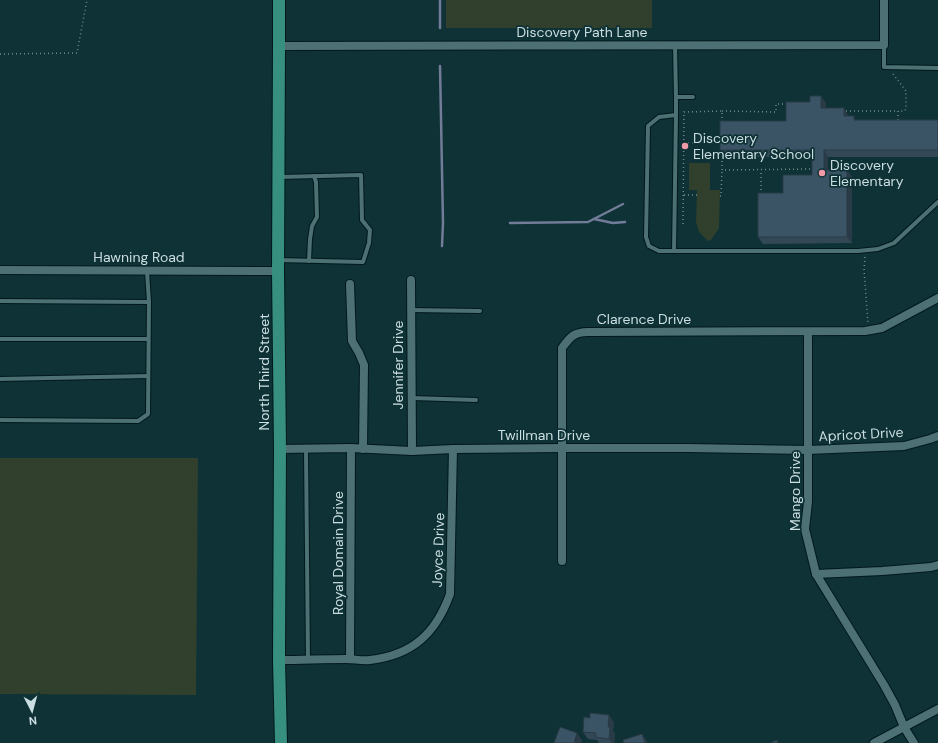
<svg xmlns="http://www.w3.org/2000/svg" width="938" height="743" font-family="'DM Sans',sans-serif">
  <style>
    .green { fill: #31402d }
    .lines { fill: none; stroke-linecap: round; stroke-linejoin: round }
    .stream { stroke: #727b97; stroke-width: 2.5 }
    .lane-casing { stroke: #00191c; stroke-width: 6 }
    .street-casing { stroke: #00191c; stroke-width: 10 }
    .primary-casing { stroke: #00191c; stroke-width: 14 }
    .path { stroke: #708b8f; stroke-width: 1.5; stroke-dasharray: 1 3; stroke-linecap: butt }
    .lane { stroke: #4c7074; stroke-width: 4 }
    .street { stroke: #4c7074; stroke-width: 8 }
    .primary { stroke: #368f7f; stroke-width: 12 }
    .wall { fill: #334857 }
    .shaded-wall { fill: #293b47 }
    .building { fill: #3b5465; stroke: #293b47 }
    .poi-dot { fill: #f39aa8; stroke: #0e3236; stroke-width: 1.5 }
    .labels { text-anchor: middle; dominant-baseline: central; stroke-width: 3.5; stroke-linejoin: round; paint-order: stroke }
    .street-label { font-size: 14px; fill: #cbdee1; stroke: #0e3236 }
    .poi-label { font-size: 14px; fill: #cbdee1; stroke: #0e3236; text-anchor: start }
  </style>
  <rect width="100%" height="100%" fill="#0e3236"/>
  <g class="green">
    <rect x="446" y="0" width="206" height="28"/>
    <polygon points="689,163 710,163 710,190 720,190 719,228 711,240 708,241 699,232 696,222 697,190 689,190"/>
    <polygon points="0,458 198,458 196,695 0,694"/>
  </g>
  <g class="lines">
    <g class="stream">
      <polyline points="440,0 440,28"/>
      <polyline points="440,66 443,223 442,246"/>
      <polyline points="594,219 613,223 625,222"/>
      <polyline points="510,223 588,222 623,204"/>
    </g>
    <defs>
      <g id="lane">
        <polyline points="675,45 676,97 693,97"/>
        <polyline points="884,45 884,67 938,68"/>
        <polyline points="676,97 676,115 659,117 648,126 646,237 649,246 659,251 858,251 878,249 894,243 938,202"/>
        <polyline points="674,251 676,115"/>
        <polyline points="278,260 363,262 369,243 370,230 362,220 361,175 279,177"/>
        <polyline points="309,261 310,239 312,226 317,217 316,182 314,176"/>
        <polyline points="147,271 149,302"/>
        <polyline points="0,301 149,302 148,414 138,421 0,420"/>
        <polyline points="411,310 480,311"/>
        <polyline points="0,339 148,339"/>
        <polyline points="0,379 148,376"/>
        <polyline points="412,398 476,400"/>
        <polyline points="306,449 308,660"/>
      </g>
      <g id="street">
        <polyline points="279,46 884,45 884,0"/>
        <polyline points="0,270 278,271"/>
        <polyline points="411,280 412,451"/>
        <polyline points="350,284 352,341 359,353 364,365 363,449"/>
        <polyline points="808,332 808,502 805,529 816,574 884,685 895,705 904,727 914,743"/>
        <polyline points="280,449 351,448 412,451 453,449 562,448 688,448 808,450 904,446 930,439 938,436"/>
        <path d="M562 561V348C570 337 574 332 588 332L865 331 882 328 938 298"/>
        <polyline points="816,574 882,571 931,567 938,565"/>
        <polyline points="350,659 351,448"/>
        <path d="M279 660C301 660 324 659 346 659 354 659 362 661 370 660 413 655 436 633 450 594L453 449"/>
        <polyline points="874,743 938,709"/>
      </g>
      <polyline id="primary" points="279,0 279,46 278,271 280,449 279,660 281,743"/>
    </defs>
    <use href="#lane" class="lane-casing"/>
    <use href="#street" class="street-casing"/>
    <use href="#primary" class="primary-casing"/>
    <g class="path">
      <polyline points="0,54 77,53 87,0"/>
      <polyline points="893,74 906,91 906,109 904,111 898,111"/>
      <polyline points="722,111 776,112 776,104 787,104"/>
      <polyline points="846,111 898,111 898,122"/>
      <polyline points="684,143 722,143"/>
      <polyline points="722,153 722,170 813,169"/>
      <polyline points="761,194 761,170"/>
      <polyline points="684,195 697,195"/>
      <polyline points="720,196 721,196 722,170"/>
      <polyline points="683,224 684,112 722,111 722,122"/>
      <polyline points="865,257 864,270 868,323"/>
    </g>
    <use href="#lane" class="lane"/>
    <use href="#street" class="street"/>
    <use href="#primary" class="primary"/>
  </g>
  <g class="wall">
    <polygon points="810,102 826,103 826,108 848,115 848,116 857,120 938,120 938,157 828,157 828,170 847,170 852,177 852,243 763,244 758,237 783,193 812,175 812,157 725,157 720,150 786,121"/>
    <polygon points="614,722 613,731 615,734 614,743 599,743 597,740 588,739 583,732"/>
  </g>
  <g class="shaded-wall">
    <polygon points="821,96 826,103 826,115 821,108"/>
    <polygon points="844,108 848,115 848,123 844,116"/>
    <polygon points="824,150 828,157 828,177 824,170"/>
    <polygon points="847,170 852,177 852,243 847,237"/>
    <polygon points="609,715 614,722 613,731 615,734 614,743 612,743 609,739 608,727"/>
    <polygon points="577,733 582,740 581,743 574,743"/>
    <polygon points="642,734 647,741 647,743 645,743"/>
  </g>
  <g class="building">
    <polygon points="810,96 821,96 821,108 844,108 844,116 854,116 854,120 938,120 938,150 824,150 824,170 847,170 847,237 758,237 758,193 783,193 783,175 812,175 812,150 720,150 720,121 786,121 786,102 810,102"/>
    <polygon points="590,713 609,715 608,727 610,727 609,739 595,737 596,733 583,732 584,717 590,718"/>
    <polygon points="560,727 577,733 574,743 554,743"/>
    <polygon points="642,734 645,743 624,743 623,740"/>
    <polygon points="777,740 778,743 770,743"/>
  </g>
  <g class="poi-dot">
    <circle cx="685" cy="146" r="4"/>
    <circle cx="822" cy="173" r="4"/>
  </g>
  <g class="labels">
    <g class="street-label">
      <text x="582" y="32">Discovery Path Lane</text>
      <text x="139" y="257">Hawning Road</text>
      <text x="644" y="319">Clarence Drive</text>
      <text transform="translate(398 365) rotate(-90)">Jennifer Drive</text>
      <text transform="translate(264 372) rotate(-90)">North Third Street</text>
      <text transform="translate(861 434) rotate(-3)">Apricot Drive</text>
      <text x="544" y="435">Twillman Drive</text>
      <text transform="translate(795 491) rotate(-90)">Mango Drive</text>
      <text transform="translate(438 550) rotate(-88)">Joyce Drive</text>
      <text transform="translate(338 553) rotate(-90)">Royal Domain Drive</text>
    </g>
    <g class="poi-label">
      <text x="693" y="138">Discovery<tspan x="693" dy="16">Elementary School</tspan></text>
      <text x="830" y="165">Discovery<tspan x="830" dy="16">Elementary</tspan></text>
    </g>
  </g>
  <g transform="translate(32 711) rotate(174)" stroke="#0e3236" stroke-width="3" paint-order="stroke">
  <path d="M0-3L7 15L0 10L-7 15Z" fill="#cbdee1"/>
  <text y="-6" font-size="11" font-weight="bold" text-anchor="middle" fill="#cbdee1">N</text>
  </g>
</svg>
